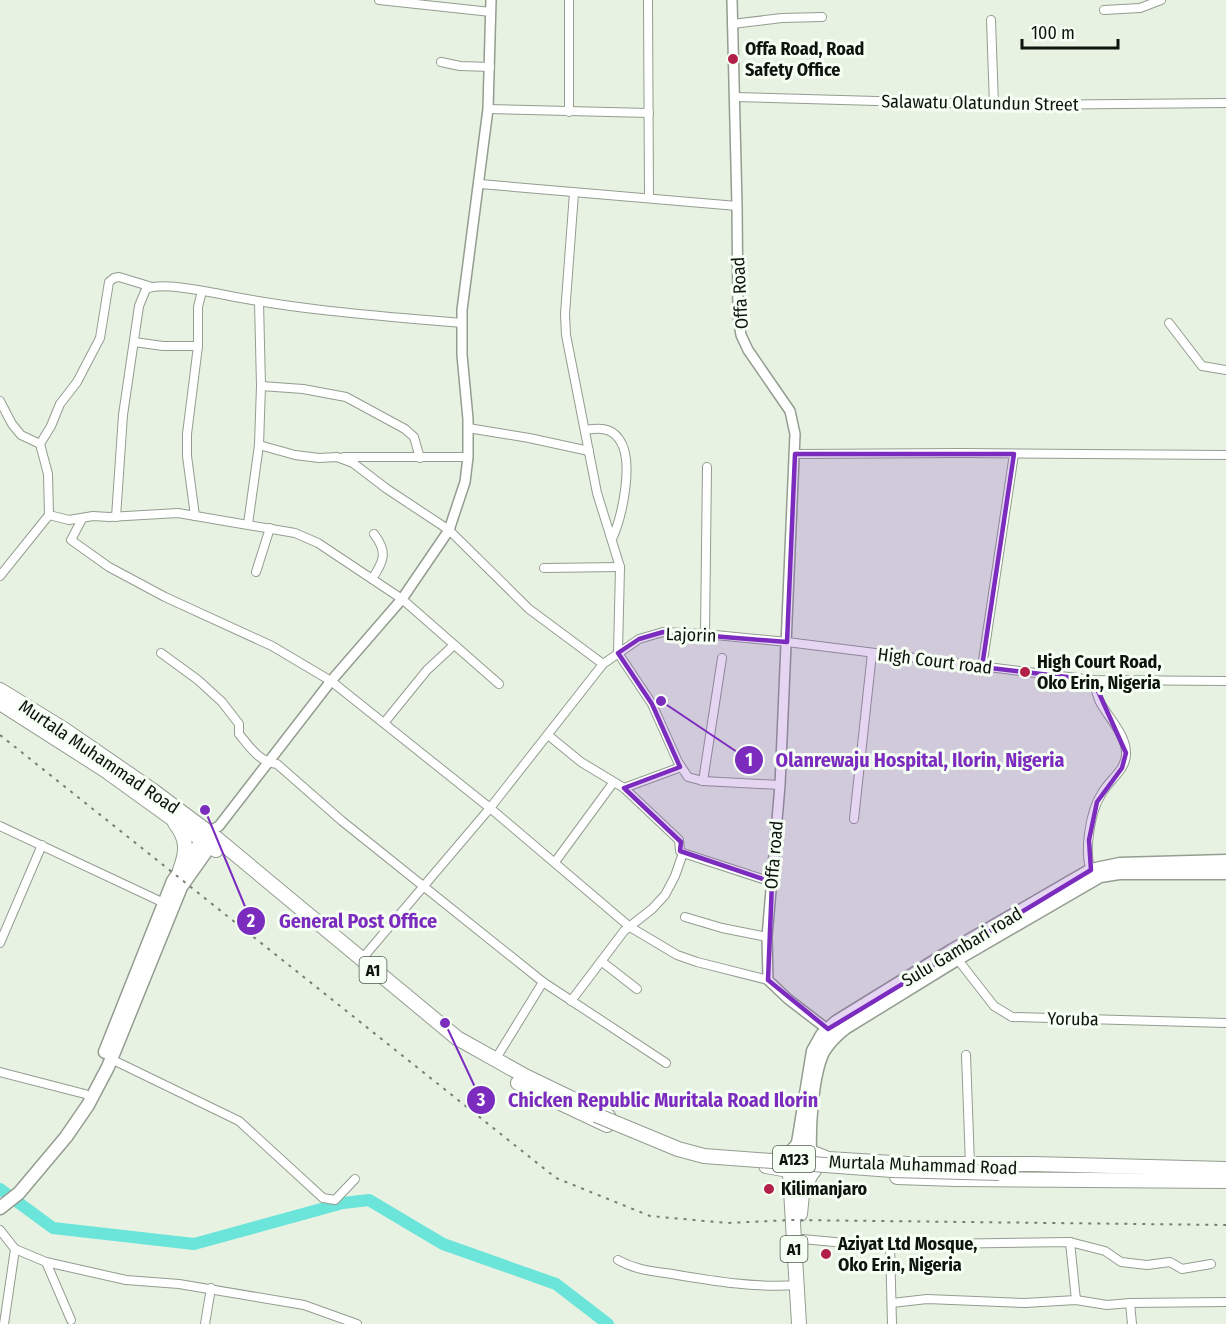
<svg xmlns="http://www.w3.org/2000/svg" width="1226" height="1324" font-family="'Fira Sans Condensed',sans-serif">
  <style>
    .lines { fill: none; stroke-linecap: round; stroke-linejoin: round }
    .river { stroke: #6be5da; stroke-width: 12 }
    .minor-casing { stroke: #939d90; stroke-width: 10 }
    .tertiary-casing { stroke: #939d90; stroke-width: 12 }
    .primary-casing { stroke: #939d90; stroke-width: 15 }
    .trunk-casing { stroke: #939d90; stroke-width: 16 }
    .minor { stroke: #fff; stroke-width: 8 }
    .tertiary { stroke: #fff; stroke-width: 9 }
    .primary { stroke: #fff; stroke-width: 12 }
    .trunk { stroke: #fff; stroke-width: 14 }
    .rail { stroke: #777e74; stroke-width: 2; stroke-dasharray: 3 6; stroke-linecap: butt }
    .trunk-bridge-casing { stroke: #939d90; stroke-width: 16; stroke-linecap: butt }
    .trunk-bridge { stroke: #fff; stroke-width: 14 }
    .marked { fill: #7b2cbf; fill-opacity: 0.2; stroke: #7b2cbf; stroke-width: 4.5; stroke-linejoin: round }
    .poi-dot { fill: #b21f47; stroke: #f6fff3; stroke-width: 2 }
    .labels { text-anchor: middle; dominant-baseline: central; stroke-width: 6; stroke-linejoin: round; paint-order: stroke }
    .shield { fill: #f6fff3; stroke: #545a53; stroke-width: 1.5 }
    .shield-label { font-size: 16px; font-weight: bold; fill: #0f130e }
    .poi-label { font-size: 18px; font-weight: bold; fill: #0f130e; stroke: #f6fff3; text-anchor: start }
    .street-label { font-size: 18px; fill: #0f130e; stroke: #f6fff3 }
    .leader { fill: none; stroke: #7b2cbf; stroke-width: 2 }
    .callout-dot { fill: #7b2cbf; stroke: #f6fff3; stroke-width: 2 }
    .mark-label { font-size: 18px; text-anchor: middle; font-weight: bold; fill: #fff }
    .callout-label { font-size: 20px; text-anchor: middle; font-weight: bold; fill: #7b2cbf; stroke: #f6fff3; stroke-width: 6; stroke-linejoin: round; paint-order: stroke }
  </style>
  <rect width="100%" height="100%" fill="#e7f2e3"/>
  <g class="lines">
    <polyline class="river" points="0,1189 53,1228 194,1244 343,1203 369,1200 443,1244 556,1284 608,1324"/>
    <defs>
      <g id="minor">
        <polyline points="379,0 491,12"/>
        <polyline points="648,0 649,198"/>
        <polyline points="1104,10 1140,8 1161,0"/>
        <polyline points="991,20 994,105"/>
        <polyline points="732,24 782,18 822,17"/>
        <polyline points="441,62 460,66 490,67"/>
        <polyline points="734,97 1017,105 1226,103"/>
        <polyline points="488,109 649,113"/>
        <polyline points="569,112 569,0"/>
        <polyline points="480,184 737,206"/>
        <polyline points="574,193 565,314 566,335 597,493 620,567 618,653 652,704 678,762 688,777 703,781 780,785"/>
        <polyline points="1169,323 1202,366 1226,370"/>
        <polyline points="134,342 163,346 198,346"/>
        <polyline points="261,386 303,389 346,397 405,429 414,437 420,458"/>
        <polyline points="0,401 12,424 21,435 40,444"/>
        <polyline points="468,428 529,438 589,451"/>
        <path d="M585 430C598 428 611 427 619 439 635 460 622 517 612 539"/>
        <polyline points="259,445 295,455 319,458 337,457 353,463 387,489 449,530 529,609 603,664 490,808 361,960"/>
        <polyline points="795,454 962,453 1226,455"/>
        <polyline points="344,457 468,457"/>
        <polyline points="49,515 69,520 93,516 109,517 178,513 295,533 318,543 402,599 499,684"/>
        <polyline points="195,516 187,456 187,434 198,346 198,307 202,291"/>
        <path d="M116 517 123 415 139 306 146 289C162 282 197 290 215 293 296 310 379 316 462 323"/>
        <polyline points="82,519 71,540 109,567 165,597 272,646 331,681 490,808 630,927 677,955 697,962 768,980"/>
        <polyline points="248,524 259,445 261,386 259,302"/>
        <polyline points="544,568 620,567"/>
        <polyline points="256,572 270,528"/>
        <polyline points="0,576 49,515 48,474 40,444 51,426 60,404 77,382 100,338 109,282 114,278 119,277 152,287"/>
        <path d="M372 579C384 561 388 552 374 534"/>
        <polyline points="705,634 707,467"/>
        <path d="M161 653 198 680 222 702 239 724V734C250 747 259 762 277 764L342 821 543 982 666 1063"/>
        <polyline points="603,664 639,639 663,632 705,634 787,642 1093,680 1226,681"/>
        <polyline points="982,667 1014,454"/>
        <polyline points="384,723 427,670 454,645"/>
        <polyline points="548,735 581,762 624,788 679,840 680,851 683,853 675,876 665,895 652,909 624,931 571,1001"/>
        <polyline points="703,781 722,658"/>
        <polyline points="624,788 681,767"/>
        <polyline points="854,819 872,653"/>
        <polyline points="0,826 164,903"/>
        <polyline points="683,853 772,882"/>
        <polyline points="555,862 613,783"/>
        <path d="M1092 873C1083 854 1090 811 1102 793 1109 780 1125 771 1126 755 1127 735 1109 719 1100 702 1097 695 1095 688 1093 680"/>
        <polyline points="685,917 722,928 767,937"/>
        <polyline points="0,943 42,845"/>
        <polyline points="955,956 994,1006 1012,1017 1226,1023"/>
        <polyline points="601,961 637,989"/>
        <polyline points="966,1055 970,1165"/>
        <polyline points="111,1059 239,1121 323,1198 335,1200 355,1179"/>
        <polyline points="495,1060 543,982"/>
        <polyline points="0,1072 85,1094"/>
        <polyline points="0,1230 15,1249 4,1324"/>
        <polyline points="802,1239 867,1245 1070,1242 1076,1300"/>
        <polyline points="1070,1242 1105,1251 1121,1262 1147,1265 1170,1262 1182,1269 1211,1264"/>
        <polyline points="890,1244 892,1324"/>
        <polyline points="15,1249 46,1262 71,1320"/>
        <path d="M618 1260C636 1270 651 1271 672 1274 713 1281 755 1288 797 1285"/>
        <polyline points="46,1262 126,1280 179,1284 304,1305 357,1324"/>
        <polyline points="892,1303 927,1299 1025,1303 1076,1300 1107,1305 1130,1303 1226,1302"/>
        <polyline points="1130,1303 1132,1324"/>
        <polyline points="205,1324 211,1288"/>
      </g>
      <g id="tertiary">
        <polyline points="732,0 737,206 738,316 741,335 748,350 790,411 795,434 780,785 767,937 768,980 788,999 831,1032"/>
        <polyline points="208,832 219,826 331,681 402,599 449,530 465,482 468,457 468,419 462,355 462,310 488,109 491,0"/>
      </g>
      <g id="primary">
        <polyline points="105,1052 173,881 207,833"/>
        <polyline points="793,1150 798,1143 813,1051 822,1035 836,1022 951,951 1091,870 1120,864 1226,861"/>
        <path d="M810 1151C809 1125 812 1075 823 1052 829 1042 836 1035 845 1028L957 959 1100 876 1119 873H1226"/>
        <polyline points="0,1208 19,1193 66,1137 88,1105 108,1067 181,887 215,839"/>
      </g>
      <g id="trunk">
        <polyline points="0,690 65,730 152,790 216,838 457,1038 525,1076 608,1116"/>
        <polyline points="0,703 105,770 216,850"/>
        <path d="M175 823C188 839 187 852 180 870"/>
        <polyline points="518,1083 607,1125"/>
        <circle cx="801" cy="1163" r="15"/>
        <polyline points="813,1153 828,1159 908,1164 1034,1164 1226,1169"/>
        <polyline points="766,1166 788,1170"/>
        <polyline points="790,1173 799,1324"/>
        <polyline points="897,1177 956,1179 1226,1181"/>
        <polyline points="800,1214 802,1194 810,1176"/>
      </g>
    </defs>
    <use href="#minor" class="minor-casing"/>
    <use href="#tertiary" class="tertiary-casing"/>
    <use href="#primary" class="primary-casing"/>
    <use href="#trunk" class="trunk-casing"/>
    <use href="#minor" class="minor"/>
    <use href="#tertiary" class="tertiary"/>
    <use href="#primary" class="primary"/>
    <use href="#trunk" class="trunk"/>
    <polyline class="rail" points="0,735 556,1178 650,1216 727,1223 792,1220 1226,1225"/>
    <defs>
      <polyline id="trunk-bridge" points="596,1115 678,1149 704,1156 892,1170 999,1173"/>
    </defs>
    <use href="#trunk-bridge" class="trunk-bridge-casing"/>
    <use href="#trunk-bridge" class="trunk-bridge"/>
  </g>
  <path class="marked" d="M795 454H1014L982 667 1093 680 1126 753 1122 768 1097 802 1089 840 1091 870 828 1029 768 980 772 882 680 851 681 842 624 788 680 767 652 704 618 653 639 639 663 632 787 642Z"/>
  <g class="poi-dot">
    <circle cx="733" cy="59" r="6"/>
    <circle cx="1025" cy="672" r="6"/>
    <circle cx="769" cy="1189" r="6"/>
    <circle cx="826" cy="1254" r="6"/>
  </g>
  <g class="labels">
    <g class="shield">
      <rect x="359.5" y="957" width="27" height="26" rx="4.5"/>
      <rect x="773" y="1146" width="42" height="26" rx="4.5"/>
      <rect x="780.5" y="1236" width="27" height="26" rx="4.5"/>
    </g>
    <g class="shield-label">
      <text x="373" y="970">A1</text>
      <text x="794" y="1159">A123</text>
      <text x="794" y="1249">A1</text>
    </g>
    <g class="poi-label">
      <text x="745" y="49">Offa Road, Road<tspan x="745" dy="21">Safety Office</tspan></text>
      <text x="1037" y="662">High Court Road,<tspan x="1037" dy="21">Oko Erin, Nigeria</tspan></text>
      <text x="781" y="1189">Kilimanjaro</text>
      <text x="838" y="1244">Aziyat Ltd Mosque,<tspan x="838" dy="21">Oko Erin, Nigeria</tspan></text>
    </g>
    <g class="street-label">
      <text transform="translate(980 103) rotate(1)">Salawatu Olatundun Street</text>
      <text transform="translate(740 293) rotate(-93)">Offa Road</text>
      <text transform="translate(691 635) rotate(2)">Lajorin</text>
      <text transform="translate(935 661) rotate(7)">High Court road</text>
      <text transform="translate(99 757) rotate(34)">Murtala Muhammad Road</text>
      <text transform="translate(774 855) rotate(-85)">Offa road</text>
      <text transform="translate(962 947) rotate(-31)">Sulu Gambari road</text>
      <text transform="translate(1073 1019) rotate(1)">Yoruba</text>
      <text transform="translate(923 1165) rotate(2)">Murtala Muhammad Road</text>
    </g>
  </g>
  <path class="leader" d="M661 701L749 760M205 810L251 921M445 1023L481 1100"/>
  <g class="callout-dot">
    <circle cx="661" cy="701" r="6"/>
    <circle cx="205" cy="810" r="6"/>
    <circle cx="445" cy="1023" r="6"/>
    <circle cx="749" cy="760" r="15"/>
    <circle cx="251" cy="921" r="15"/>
    <circle cx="481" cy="1100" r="15"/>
  </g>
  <g class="mark-label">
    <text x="749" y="766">1</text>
    <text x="251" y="927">2</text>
    <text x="481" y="1106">3</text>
  </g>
  <g class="callout-label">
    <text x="920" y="767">Olanrewaju Hospital, Ilorin, Nigeria</text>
    <text x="358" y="928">General Post Office</text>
    <text x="663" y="1107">Chicken Republic Muritala Road Ilorin</text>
  </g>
  <path d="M1022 39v9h96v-9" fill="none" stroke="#0f130e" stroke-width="3"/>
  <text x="1031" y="39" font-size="18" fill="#0f130e" stroke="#f6fff3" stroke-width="4.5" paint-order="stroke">100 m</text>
</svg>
